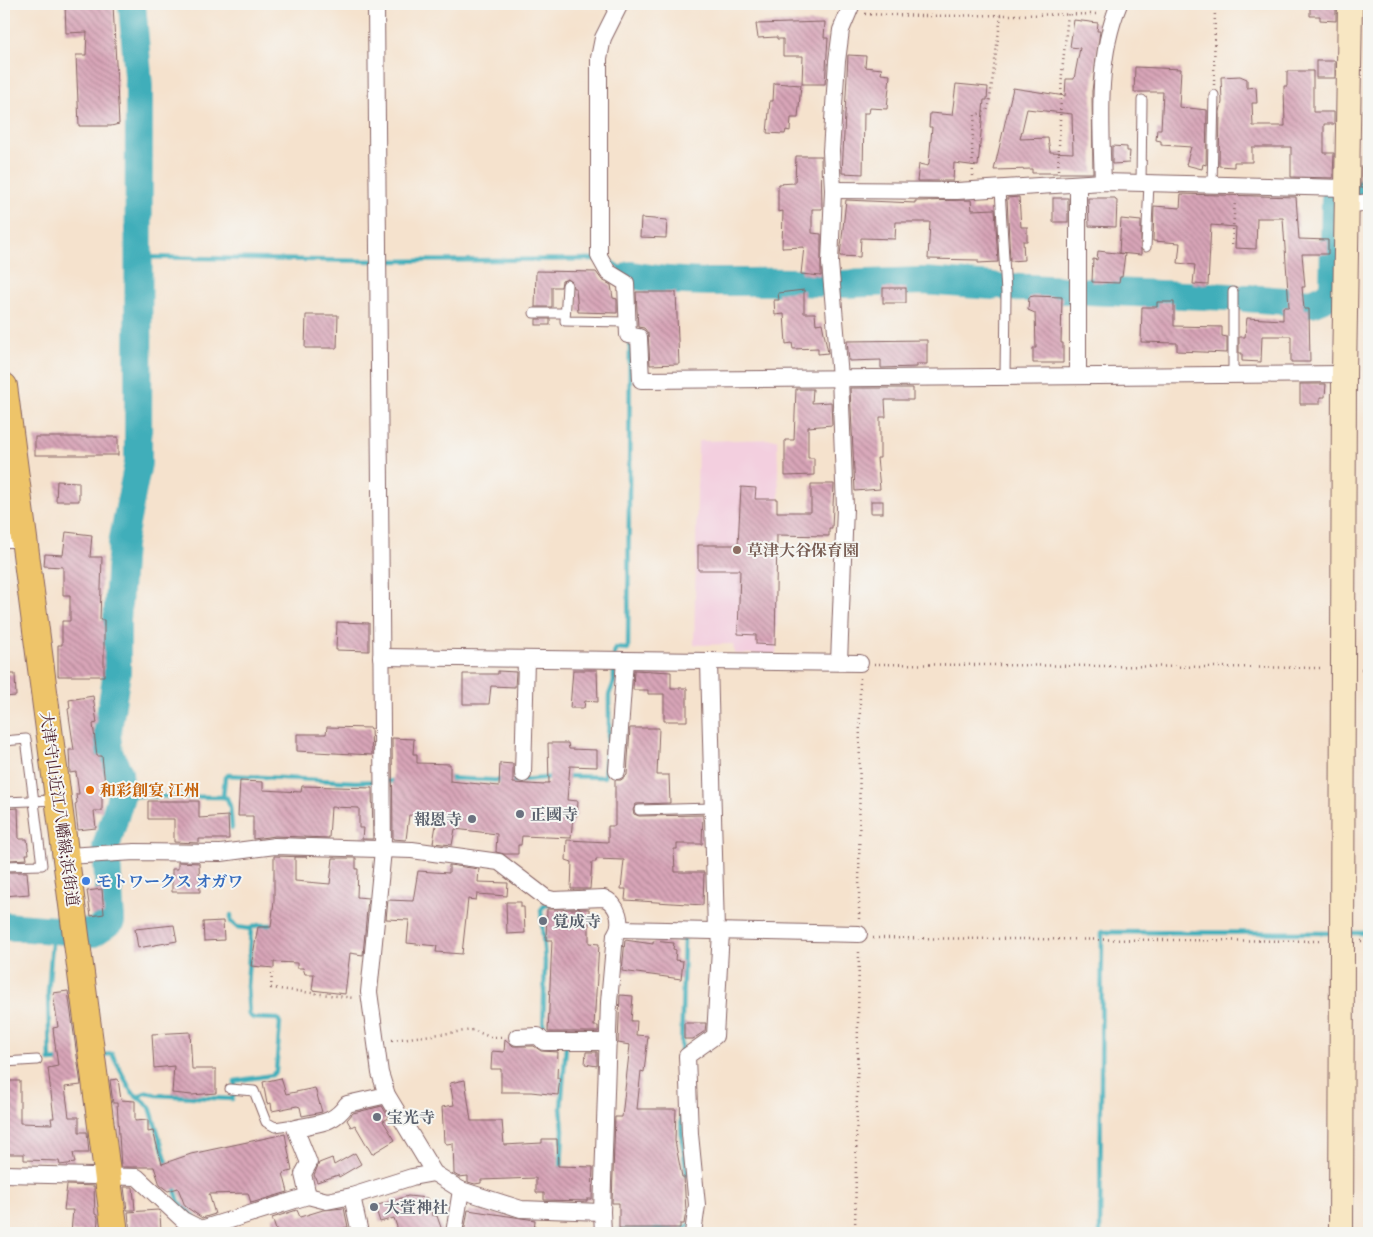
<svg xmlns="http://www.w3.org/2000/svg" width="1373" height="1237" font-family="'Libre Caslon Text','Noto Serif JP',serif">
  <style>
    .built { fill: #f3cfdf }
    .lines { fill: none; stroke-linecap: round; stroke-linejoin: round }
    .stream { stroke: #3faeba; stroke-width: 4.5 }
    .river { stroke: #3faeba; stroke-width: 28 }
    .building { fill: url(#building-back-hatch); fill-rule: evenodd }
    .lane-casing { stroke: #866364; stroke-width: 11 }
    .street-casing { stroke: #866364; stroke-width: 18 }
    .secondary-casing { stroke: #866364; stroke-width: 26 }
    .primary-casing { stroke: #866364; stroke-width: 28 }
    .path { stroke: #866364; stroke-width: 2.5; stroke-dasharray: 1 4; stroke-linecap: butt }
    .lane { stroke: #fff; stroke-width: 9 }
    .street { stroke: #fff; stroke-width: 16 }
    .secondary { stroke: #f8e7c3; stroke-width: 24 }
    .primary { stroke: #eec469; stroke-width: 26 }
    .education-dot { fill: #8d6e63; stroke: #f6f6f2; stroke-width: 2 }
    .food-dot { fill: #e8710a; stroke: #f6f6f2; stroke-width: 2 }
    .worship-dot { fill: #6b7280; stroke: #f6f6f2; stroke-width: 2 }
    .shop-dot { fill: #3f7fe0; stroke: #f6f6f2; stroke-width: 2 }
    .labels { text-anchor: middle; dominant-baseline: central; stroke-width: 4; stroke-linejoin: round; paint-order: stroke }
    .education-label { font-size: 16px; font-weight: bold; fill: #785e54; stroke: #f6f6f2; text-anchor: start }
    .food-label { font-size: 16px; font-weight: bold; fill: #c56008; stroke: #f6f6f2; text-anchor: start }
    .street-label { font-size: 16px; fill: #4a1f2b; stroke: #f6f6f2 }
    .worship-label { font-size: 16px; font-weight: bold; fill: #5b616d; stroke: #f6f6f2; text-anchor: start }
    .shop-label { font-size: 16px; font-weight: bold; fill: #366cbe; stroke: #f6f6f2; text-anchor: start }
  </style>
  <defs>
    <pattern id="building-back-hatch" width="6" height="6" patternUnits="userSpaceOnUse" patternTransform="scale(1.25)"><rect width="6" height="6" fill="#d8a5b8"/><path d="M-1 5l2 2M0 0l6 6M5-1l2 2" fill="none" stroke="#b18696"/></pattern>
  </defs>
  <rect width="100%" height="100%" fill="#f6f6f2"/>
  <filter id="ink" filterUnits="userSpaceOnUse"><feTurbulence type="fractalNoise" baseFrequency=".02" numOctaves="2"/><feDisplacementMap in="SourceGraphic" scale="10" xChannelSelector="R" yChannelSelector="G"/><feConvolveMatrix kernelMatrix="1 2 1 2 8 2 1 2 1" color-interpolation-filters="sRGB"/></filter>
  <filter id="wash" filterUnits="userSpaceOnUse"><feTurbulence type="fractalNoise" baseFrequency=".0096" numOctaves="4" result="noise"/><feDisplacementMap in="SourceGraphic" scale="20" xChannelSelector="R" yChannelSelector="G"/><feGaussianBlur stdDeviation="1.12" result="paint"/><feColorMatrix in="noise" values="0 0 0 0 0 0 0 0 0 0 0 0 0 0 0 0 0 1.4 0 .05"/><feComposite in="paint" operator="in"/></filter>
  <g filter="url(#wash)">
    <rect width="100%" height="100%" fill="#f5e2cd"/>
    <polygon class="built" points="777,439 780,521 776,654 734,654 733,644 694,645 698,441"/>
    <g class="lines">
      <g class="stream">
        <polyline points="138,257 374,261"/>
        <polyline points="607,259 631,275 631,281"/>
        <polyline points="382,261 596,259"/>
        <polyline points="614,657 615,648 628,649 630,338"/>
        <polyline points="564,776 604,777 609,726 609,695 614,682 614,664"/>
        <polyline points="444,778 512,781 554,777"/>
        <polyline points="121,796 223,797 225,777 228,775 355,782 397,781"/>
        <polyline points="223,797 227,798 230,806 232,828"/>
        <polyline points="231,915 231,922 237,927 251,929"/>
        <polyline points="53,931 48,993 50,1061 61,1060"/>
        <polyline points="1348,933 1369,933"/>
        <polyline points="636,937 684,939 681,1055"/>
        <polyline points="543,1034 545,962 541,910 545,905 549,905"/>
        <polyline points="101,1055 112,1054 131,1091 150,1107 168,1166"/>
        <polyline points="680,1088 682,1139 687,1175"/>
        <path d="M139 1097C144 1091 149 1092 156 1095L232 1099 235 1093V1081L272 1075 276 1071 280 1023 278 1019 253 1018 249 1015 247 986 251 928 258 925H276"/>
        <polyline points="561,1170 563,1130 561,1108 566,1046"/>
        <polyline points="173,1183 179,1202 197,1220"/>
        <polyline points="1100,1232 1102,932 1335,933"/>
        <polyline points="613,1233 617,1231 682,1230 689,1225"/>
      </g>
      <g class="river">
        <polyline points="1359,194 1369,192"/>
        <path d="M631 275C693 287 757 279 820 283"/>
        <polyline points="842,284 923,281 993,286"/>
        <polyline points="1007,287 1066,290"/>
        <polyline points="1088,291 1230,297"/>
        <polyline points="1246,298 1311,303 1333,294 1335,198"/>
        <polyline points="4,926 93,933 111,921 106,847 121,796 119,773 109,753 107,736 117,672 117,621 122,544 138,463 139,87 132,4"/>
      </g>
    </g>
    <g id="blocks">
      <g class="building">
        <polygon points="65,4 113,4 119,124 111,126 79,126 76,55 86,55 87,32 66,33"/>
        <polygon points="1310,4 1336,4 1336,21 1320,20 1320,16 1310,16"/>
        <path d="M1074 20 1098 23 1097 31H1100L1092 91 1093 173H1032V169L994 170 1013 88 1065 96 1066 79H1074L1080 48 1070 47ZM1027 109 1072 114 1073 153 1050 152 1048 138 1020 139Z"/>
        <polygon points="825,22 824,38 828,38 825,84 802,84 803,56 783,56 783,39 777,39 777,37 758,38 756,24"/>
        <polygon points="848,55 866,56 865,67 882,69 881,74 890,75 887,109 870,108 869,113 864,113 863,174 842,173"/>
        <rect x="1316" y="61" width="19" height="17"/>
        <polygon points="1135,67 1181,69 1179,107 1207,110 1206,165 1203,164 1202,169 1186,165 1191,147 1161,145 1161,141 1156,140 1157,129 1161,129 1163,92 1134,92"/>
        <polygon points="1287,71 1313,71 1313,112 1334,112 1334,124 1324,124 1324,153 1334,153 1333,178 1291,177 1291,147 1252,147 1252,162 1234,162 1234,167 1219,166 1220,112 1222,102 1221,77 1240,76 1247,79 1247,88 1256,87 1257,103 1252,103 1253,126 1285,126 1284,86 1287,86"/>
        <polygon points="774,83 801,85 798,118 791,118 790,131 786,130 785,134 767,133 770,101 773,101"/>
        <polygon points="956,84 988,87 987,100 984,100 978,166 954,163 953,181 917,181 919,164 928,166 929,163 932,127 929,127 930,113 952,115"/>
        <polygon points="1112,146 1127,147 1127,151 1130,151 1129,163 1112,164"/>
        <polygon points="796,156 821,156 822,209 812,209 812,233 821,234 821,276 801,274 804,247 782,248 783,211 778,212 778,184 795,183"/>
        <rect x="1361" y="167" width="8" height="21"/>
        <polygon points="1181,194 1296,197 1299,239 1328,240 1328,254 1302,254 1305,287 1302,287 1304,309 1309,309 1310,362 1291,362 1291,336 1262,336 1261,362 1242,361 1242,353 1239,353 1239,337 1245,337 1247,318 1283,320 1283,307 1289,307 1283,218 1257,218 1256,249 1235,248 1236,227 1211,225 1208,285 1193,284 1195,265 1178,263 1180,243 1153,241 1154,206 1180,208"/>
        <polygon points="1019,197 1021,227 1027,227 1027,241 1023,241 1024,260 1010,261 1007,198"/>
        <rect x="1053" y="198" width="15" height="24"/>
        <polygon points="1088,198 1115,198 1117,201 1116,227 1089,226"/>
        <polygon points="846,200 915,203 915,201 971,200 972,210 995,209 998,262 978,263 978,260 928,259 930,222 896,222 895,239 861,238 860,257 840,256"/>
        <polygon points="641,218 667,220 666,238 640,237"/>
        <polygon points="1121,219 1141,221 1141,255 1119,253"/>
        <polygon points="1098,251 1125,254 1122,277 1120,277 1119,283 1092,282 1093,259 1097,260"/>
        <polygon points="536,271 596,272 602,280 611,285 613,298 617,299 617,313 578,312 576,288 573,288 572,282 568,279 562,281 561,287 552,287 552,307 535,307"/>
        <rect x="883" y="288" width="23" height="15"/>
        <polygon points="804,290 804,313 815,313 816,324 822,323 828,353 818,354 818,348 793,349 792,343 786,344 784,314 775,315 774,300 779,300 778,293"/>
        <polygon points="636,292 676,292 679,364 650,365 648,333 644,328 638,327"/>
        <polygon points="1034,296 1062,297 1061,343 1063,343 1063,363 1033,363 1033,348 1036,348 1035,313 1028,310 1029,297"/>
        <polygon points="1157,302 1174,302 1174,326 1222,327 1222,336 1227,337 1227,353 1177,351 1177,343 1141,342 1142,307 1157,307"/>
        <polygon points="306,315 338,315 337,348 305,348"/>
        <rect x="536" y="319" width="14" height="6"/>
        <polygon points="927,340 927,364 917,364 917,367 881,368 881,360 849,361 847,341"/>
        <polygon points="1300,384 1326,384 1325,397 1320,397 1320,404 1300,404"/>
        <polygon points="850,388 913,388 913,400 885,400 886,417 880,417 880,458 877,458 880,489 855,491"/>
        <polygon points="796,389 813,389 812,403 831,402 832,425 808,427 808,458 814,458 814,475 785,476 785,440 794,440"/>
        <rect x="35" y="437" width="83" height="18"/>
        <polygon points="57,481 79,482 79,501 56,501"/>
        <polygon points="811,484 834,484 832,528 829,528 829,536 777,535 775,645 756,644 756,635 738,634 740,570 698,570 698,545 738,545 741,487 756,488 755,499 777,499 777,512 811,512"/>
        <rect x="871" y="501" width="12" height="12"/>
        <polygon points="66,532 92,535 90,557 102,557 100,620 104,620 104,676 58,676 58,645 62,645 62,621 70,621 70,595 63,595 63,567 44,566 45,554 63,555"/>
        <polygon points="337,622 369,623 369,651 336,650"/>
        <polygon points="573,670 597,670 598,702 585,701 584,708 570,708"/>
        <polygon points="634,670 671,672 671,688 687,688 687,721 664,721 664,694 648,694 648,690 633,690"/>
        <polygon points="498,671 516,672 515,687 491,686 489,704 463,704 463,674 498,674"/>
        <polygon points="4,674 15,674 16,696 4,697"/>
        <polygon points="93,696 97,723 93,724 97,756 102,756 106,794 102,794 102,811 94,811 96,828 78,830 75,804 77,803 76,794 79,794 76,772 70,773 69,750 74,750 68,709 70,708 69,700"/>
        <polygon points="327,727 371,728 372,755 297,751 297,734 326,734"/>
        <polygon points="630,728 659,728 657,775 669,775 670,803 636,804 633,810 634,814 639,816 703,815 702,844 677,844 677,849 674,849 675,872 704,872 703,905 625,900 626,889 621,889 624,860 596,859 596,862 592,862 590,889 571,889 572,862 566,860 567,840 608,842 608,826 615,826 615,780 621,780 627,775"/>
        <polygon points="392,738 414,739 413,754 417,754 417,763 450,764 450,781 499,786 500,763 513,764 513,783 544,785 545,783 549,783 548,743 568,743 569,749 597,750 597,767 570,766 567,800 578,801 577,816 573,815 571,838 522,836 521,845 518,845 518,854 504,854 496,852 497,834 455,829 452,845 433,843 437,819 409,815 406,840 393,839"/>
        <polygon points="240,781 263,782 263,790 301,792 302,786 372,788 373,839 362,839 363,828 359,828 359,808 331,807 329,838 275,836 253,839 253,816 238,816"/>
        <polygon points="148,801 199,801 199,818 228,816 229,839 199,839 199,843 174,842 174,819 148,819"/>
        <polygon points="18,808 19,839 27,839 29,854 26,854 27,859 9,860 7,831 4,831 4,809"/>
        <polygon points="274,856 307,857 295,857 295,881 330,884 333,858 356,858 356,869 358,869 357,897 368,898 363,955 350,953 345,994 312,990 314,974 305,974 303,968 297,968 297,963 274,962 274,968 251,966 258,927 271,927 274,901"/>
        <polygon points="178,862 199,863 200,892 172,892 172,869 178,869"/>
        <polygon points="449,865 479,869 478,882 508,883 507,896 477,894 476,900 468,899 462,954 436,952 437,946 407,943 409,920 386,919 388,900 413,901 418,871 449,873"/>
        <polygon points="4,872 27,872 29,894 4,896"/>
        <polygon points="102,889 104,914 91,916 87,891"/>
        <polygon points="506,902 521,902 521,907 524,907 525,933 507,934"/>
        <polygon points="547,909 589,909 589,943 599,944 594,1026 598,1026 598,1032 548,1032 552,940 546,940"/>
        <polygon points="223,921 224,940 204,941 203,922"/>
        <polygon points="174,925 177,941 138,948 135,929"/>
        <polygon points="625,940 653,944 653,941 674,943 673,949 676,950 675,960 683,961 681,979 622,971"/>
        <polygon points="68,991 81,1085 65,1087 69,1117 79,1117 79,1132 87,1132 89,1153 73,1153 75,1163 60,1165 59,1161 24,1160 24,1154 4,1154 6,1081 20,1081 20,1123 52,1124 51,1118 54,1118 48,1068 58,1066 53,1028 58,1027 53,993"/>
        <polygon points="620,995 633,996 631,1021 637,1021 636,1035 648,1036 644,1072 641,1071 637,1109 676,1109 675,1141 682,1177 684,1177 686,1211 684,1224 680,1224 680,1228 619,1228 619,1203 612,1203 615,1117 622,1117 630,1045 618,1043"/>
        <polygon points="684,1023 706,1023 705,1031 693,1039 684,1039"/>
        <polygon points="190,1032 192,1069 216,1069 216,1093 192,1095 172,1093 174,1066 154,1068 152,1034"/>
        <polygon points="505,1039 513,1046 534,1046 541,1051 558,1052 557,1078 560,1078 558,1095 531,1092 501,1092 501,1069 491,1069 492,1051 504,1052"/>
        <polygon points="586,1052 597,1052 597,1066 585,1064"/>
        <polygon points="281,1078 286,1094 315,1088 322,1112 302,1116 300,1107 297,1106 272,1111 271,1103 267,1104 263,1082"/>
        <polygon points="118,1079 121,1100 135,1101 135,1121 148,1120 148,1132 153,1131 162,1164 191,1154 285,1134 292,1171 283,1173 288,1192 251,1203 248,1193 209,1194 215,1214 202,1218 185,1206 178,1188 168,1191 160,1185 154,1167 121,1167 117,1103 113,1103 110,1080"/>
        <polygon points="465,1080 471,1121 502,1121 504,1145 542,1143 542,1139 557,1139 558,1166 593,1167 592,1199 587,1199 587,1201 544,1200 544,1193 536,1193 536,1178 481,1180 481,1183 475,1184 468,1182 468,1176 459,1177 454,1174 453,1143 447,1144 444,1142 442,1107 454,1105 450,1083"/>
        <polygon points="382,1106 389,1118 383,1121 395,1140 372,1154 355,1125 351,1127 347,1120 353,1113"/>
        <polygon points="355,1153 361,1164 339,1177 338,1175 317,1182 314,1175 319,1163 332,1158 334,1165"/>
        <polygon points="67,1185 94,1186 95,1214 97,1215 98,1218 97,1233 71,1232 73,1210 64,1210"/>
        <polygon points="124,1187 133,1187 135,1210 127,1210"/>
        <polygon points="408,1196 427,1198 432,1215 437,1216 443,1233 399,1233 394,1218 380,1222 375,1206"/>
        <polygon points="344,1208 348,1227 331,1231 332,1233 277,1233 272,1218 297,1210 300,1217 323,1210"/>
        <polygon points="158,1210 160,1212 161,1233 130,1233 128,1212"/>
        <polygon points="468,1210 535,1220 534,1233 494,1230 494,1233 464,1233"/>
      </g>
    </g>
  </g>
  <g filter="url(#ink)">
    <use href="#blocks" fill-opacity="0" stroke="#866364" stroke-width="1"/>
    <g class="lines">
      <defs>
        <g id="lane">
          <polyline points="1141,184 1142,100"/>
          <polyline points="1212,186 1214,95"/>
          <polyline points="1000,189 1006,293 1005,376"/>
          <polyline points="1146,247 1149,184"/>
          <polyline points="567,285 565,321 627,322"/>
          <polyline points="534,313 565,313"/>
          <polyline points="1233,374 1233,292"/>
          <polyline points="4,741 26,739 42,865 4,866"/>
          <polyline points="4,802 56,800"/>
          <polyline points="639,810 712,808"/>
          <polyline points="4,1062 37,1060"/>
          <polyline points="230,1089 254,1091 266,1122 275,1127 288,1125 295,1128"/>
        </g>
        <g id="street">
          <polyline points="376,4 383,850 369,992 380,1073 387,1095 434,1173 461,1190 521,1209 602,1212"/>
          <polyline points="620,4 603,38 599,58 599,256 608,272 626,283 628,335 639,337 641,380 1344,374"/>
          <path d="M1103 182C1101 123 1096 59 1119 4"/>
          <polyline points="833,190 957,191 1103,182 1346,188"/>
          <polyline points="1346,205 1369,202"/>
          <polyline points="1078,375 1078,185"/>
          <polyline points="4,539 23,539"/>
          <polyline points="381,657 860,663"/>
          <polyline points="709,662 716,931"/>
          <polyline points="839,662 845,508 840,377 830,263 833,190 831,151 837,61 841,30 852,4"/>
          <polyline points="617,771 625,660"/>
          <polyline points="523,774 526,659"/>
          <path d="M67 856 135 852 221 853 275 846 412 850 499 862 546 898 553 900 604 898C618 904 624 923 615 935L609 1002 602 1212 603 1233"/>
          <polyline points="620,929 859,934"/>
          <polyline points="517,1037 538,1036 544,1042 608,1042"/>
          <polyline points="4,1174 137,1177 183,1220 201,1229 308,1196 327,1201 352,1196 412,1177 434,1173"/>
          <path d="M308 1196 303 1174 309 1163 295 1128C317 1123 333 1125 347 1104L387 1095"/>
          <polyline points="352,1196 360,1233"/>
          <polyline points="454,1233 461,1190"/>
          <polyline points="693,1233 697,1205 690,1134 687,1056 715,1036 721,932"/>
        </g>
        <polyline id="secondary" points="1341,1233 1344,374 1350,4"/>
        <polyline id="primary" points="4,386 115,1233"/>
      </defs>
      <use href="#lane" class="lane-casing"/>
      <use href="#street" class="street-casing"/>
      <use href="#secondary" class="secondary-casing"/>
      <use href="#primary" class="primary-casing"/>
      <g class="path">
        <polyline points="865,14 923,16 1099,14"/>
        <polyline points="1214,85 1215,4"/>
        <polyline points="1058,170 1062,73 1068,14"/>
        <polyline points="973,176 972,144 975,115 987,111 989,106 1001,15"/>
        <polyline points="1232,245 1235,201"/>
        <polyline points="874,664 1323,668"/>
        <polyline points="1361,669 1369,669"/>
        <polyline points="859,919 860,677"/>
        <polyline points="873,938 1323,941"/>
        <polyline points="1361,941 1369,941"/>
        <polyline points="272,973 271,988 354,998"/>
        <polyline points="392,1040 473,1030 490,1037 502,1037"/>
        <polyline points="855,1233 859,950"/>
      </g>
      <use href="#lane" class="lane"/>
      <use href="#street" class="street"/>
      <use href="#secondary" class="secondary"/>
      <use href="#primary" class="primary"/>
    </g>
  </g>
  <circle class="education-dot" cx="737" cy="550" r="5"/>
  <circle class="food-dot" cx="90" cy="790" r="5"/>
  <g class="worship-dot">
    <circle cx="520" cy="814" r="5"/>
    <circle cx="472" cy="819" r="5"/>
    <circle cx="543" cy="921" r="5"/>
    <circle cx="377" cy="1117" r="5"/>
    <circle cx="374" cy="1207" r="5"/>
  </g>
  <circle class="shop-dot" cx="86" cy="881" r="5"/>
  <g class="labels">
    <g class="education-label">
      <text x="747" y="550">草津大谷保育園</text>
    </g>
    <g class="food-label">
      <text x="100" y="790">和彩創宴 江州</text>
    </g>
    <g class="street-label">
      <text transform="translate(60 809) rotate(82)">大津守山近江八幡線;浜街道</text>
    </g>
    <g class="worship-label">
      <text x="530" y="814">正國寺</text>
      <text x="462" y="819" text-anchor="end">報恩寺</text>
      <text x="553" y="921">覚成寺</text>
      <text x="387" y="1117">宝光寺</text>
      <text x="384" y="1207">大萱神社</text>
    </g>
    <g class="shop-label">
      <text x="96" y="881">モトワークス オガワ</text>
    </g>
  </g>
  <rect width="1373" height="1237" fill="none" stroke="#f6f6f2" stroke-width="20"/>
</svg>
